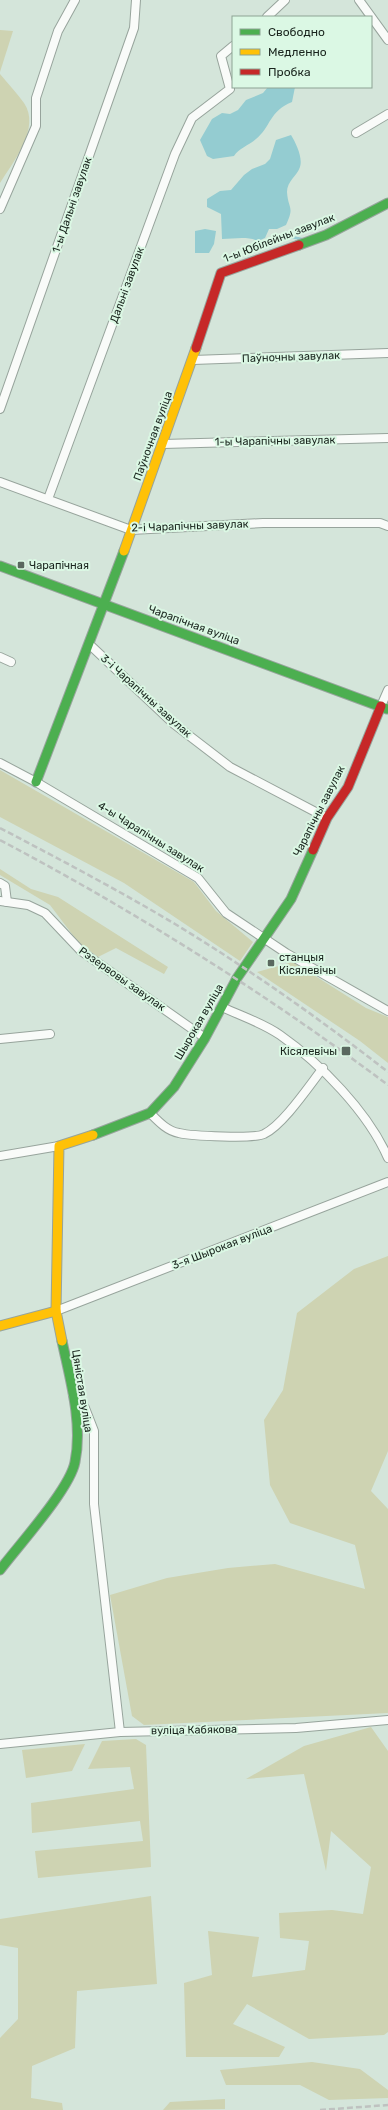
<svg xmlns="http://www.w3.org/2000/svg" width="388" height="2110" font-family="Rubik,sans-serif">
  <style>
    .green { fill: #ced3b2 }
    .water { fill: #94ccd1 }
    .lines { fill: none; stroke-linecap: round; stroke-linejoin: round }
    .stream { stroke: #94ccd1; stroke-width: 2.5 }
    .street-casing { stroke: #97a49c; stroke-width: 10 }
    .fast-casing { stroke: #97a49c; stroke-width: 11 }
    .slow-casing { stroke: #97a49c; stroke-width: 11 }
    .jam-casing { stroke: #97a49c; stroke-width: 11 }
    .street { stroke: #f9fbf9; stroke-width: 8 }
    .fast { stroke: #4caf50; stroke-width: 9 }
    .slow { stroke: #ffc107; stroke-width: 9 }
    .jam { stroke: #c62828; stroke-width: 9 }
    .rail { stroke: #bec2c0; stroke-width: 2.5; stroke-dasharray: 6 3; stroke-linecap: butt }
    .poi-dot { fill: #5a685f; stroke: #dbf8e4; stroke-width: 1.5 }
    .labels { text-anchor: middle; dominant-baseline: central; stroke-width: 4; stroke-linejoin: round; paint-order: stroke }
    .street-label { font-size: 11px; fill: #19241d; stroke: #dbf8e4 }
    .poi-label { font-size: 11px; fill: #19241d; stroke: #dbf8e4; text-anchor: start }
  </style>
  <rect width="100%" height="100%" fill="#d4e5da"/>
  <g class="green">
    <polygon points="0,30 13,31 0,72"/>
    <path d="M0 74C8 84 17 93 24 103 41 128 13 162 0 183Z"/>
    <polygon points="0,770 194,882 216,911 253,942 240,961 124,883 0,817"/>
    <polygon points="0,869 31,889 58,897 168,967 164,974 116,948 98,957 78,942 50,905 0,875"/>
    <polygon points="293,962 366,1008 388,1017 388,1063 360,1041 257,972"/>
    <polygon points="388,1256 388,1451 371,1491 388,1509 388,1713 144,1725 132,1716 110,1595 167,1578 228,1568 275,1564 365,1589 355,1545 290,1523 270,1485 264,1420 283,1390 297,1313 354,1269"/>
    <polygon points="371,1727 388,1751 388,2032 384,2035 309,2039 247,2004 233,2024 285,2047 279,2057 186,2057 184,1983 212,1975 208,1931 259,1937 252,1977 305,1970 309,1941 280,1938 279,1913 332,1910 363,1914 371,1867 331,1831 326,1871 304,1774 246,1779 304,1746"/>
    <polygon points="136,1739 146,1745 151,1867 38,1878 35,1851 143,1841 140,1821 32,1833 31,1803 134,1789 130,1767 88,1769 102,1741"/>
    <polygon points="85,1744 72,1771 26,1778 22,1750"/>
    <polygon points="151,1896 157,1984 77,1991 75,2048 32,2066 31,2098 62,2103 63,2110 0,2110 0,2038 18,2019 18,1948 0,1945 0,1919"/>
    <polygon points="312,2062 360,2069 388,2090 388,2098 329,2100 300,2085 226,2085 220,2070"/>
    <polygon points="225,2099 225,2109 163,2110 170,2102"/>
  </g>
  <g class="water">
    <path d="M268 87H295L292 102C269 111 271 127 256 139 248 146 239 148 234 156L213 159 207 156 200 140 212 119 222 113 230 114 238 110 246 100 263 93Z"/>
    <path d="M291 135C296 143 303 158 300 167 297 176 287 181 287 192 288 209 295 206 286 225L277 229H269L265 238 258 241C247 236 234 239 222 239L221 214 207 207V199L220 191 231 190 244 175 252 169 265 164 270 159 276 140Z"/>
    <polygon points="205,229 216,231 214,244 209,253 195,253 195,231"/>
  </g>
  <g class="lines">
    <polyline class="stream" points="291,237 302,239"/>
    <defs>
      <g id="street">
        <polyline points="359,0 388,40"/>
        <polyline points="267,17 285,0"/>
        <polyline points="356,133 388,114"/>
        <polyline points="0,209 36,126 36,98 58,31 75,0"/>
        <polyline points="193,360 388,353"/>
        <polyline points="0,409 134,28 136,0"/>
        <polyline points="163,444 388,438"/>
        <polyline points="0,482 131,530 263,523 380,523 388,526"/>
        <polyline points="48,499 175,154 192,118 230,89 221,56 233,46"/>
        <polyline points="89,644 174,724 230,767 327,818"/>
        <polyline points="0,657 11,662"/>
        <polyline points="381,706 388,690"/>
        <polyline points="0,763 36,782 198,878 226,913 286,953 388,1011"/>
        <polyline points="0,883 5,886 7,902"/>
        <polyline points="0,901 28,905 45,913 81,951 205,1038"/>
        <path d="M222 1007C241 1016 263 1023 280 1035 320 1063 368 1112 388 1158"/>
        <polyline points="0,1039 50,1034"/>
        <path d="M150 1113C158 1121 167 1131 179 1133 191 1136 255 1139 264 1134 283 1125 309 1086 323 1068"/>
        <polyline points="0,1156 59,1146"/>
        <polyline points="56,1311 388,1182"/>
        <polyline points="73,1395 85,1408 94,1431 94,1504 120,1732"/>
        <polyline points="0,1744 120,1732 296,1728 388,1720"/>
      </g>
      <g id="fast">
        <polyline points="299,245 326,235 388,203"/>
        <polyline points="0,566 387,709"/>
        <polyline points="36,782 124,551"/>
        <polyline points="93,1135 150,1113 174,1087 205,1038 237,978 291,899 313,850"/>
        <path d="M0 1570C18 1546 70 1489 75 1462 83 1423 70 1379 62 1341"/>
      </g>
      <g id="slow">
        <polyline points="124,551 196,348"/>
        <polyline points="0,1326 56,1311"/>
        <polyline points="62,1341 56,1311 59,1146 93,1135"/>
      </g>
      <g id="jam">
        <polyline points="196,348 221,273 299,245"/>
        <polyline points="313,850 327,818 348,787 381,706"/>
      </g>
    </defs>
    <use href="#street" class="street-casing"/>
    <use href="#fast" class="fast-casing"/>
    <use href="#slow" class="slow-casing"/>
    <use href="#jam" class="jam-casing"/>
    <use href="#street" class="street"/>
    <use href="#fast" class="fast"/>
    <use href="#slow" class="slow"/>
    <use href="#jam" class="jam"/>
    <g class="rail">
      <path d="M0 828C59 859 118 890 175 924 249 969 320 1019 388 1072"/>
      <path d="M0 840C136 912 265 993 388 1085"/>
      <polyline points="320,2110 388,2105"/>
    </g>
  </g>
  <g class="poi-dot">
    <rect x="17" y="561" width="8" height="8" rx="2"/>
    <rect x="267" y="959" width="8" height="8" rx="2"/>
    <rect x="341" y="1046" width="10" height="10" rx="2"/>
  </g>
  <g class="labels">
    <g class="street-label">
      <text transform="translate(72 205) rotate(-71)">1-ы Дальні завулак</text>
      <text transform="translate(279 238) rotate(-21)">1-ы Юбілейны завулак</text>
      <text transform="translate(127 285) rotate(-70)">Дальні завулак</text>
      <text transform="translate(291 357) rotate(-2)">Паўночны завулак</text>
      <text transform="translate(153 436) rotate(-70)">Паўночная вуліца</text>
      <text transform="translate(275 441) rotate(-1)">1-ы Чарапічны завулак</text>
      <text transform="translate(190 526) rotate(-2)">2-і Чарапічны завулак</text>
      <text transform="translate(194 625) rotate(20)">Чарапічная вуліца</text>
      <text transform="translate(146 696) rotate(42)">3-і Чарапічны завулак</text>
      <text transform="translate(319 811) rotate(-63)">Чарапічны завулак</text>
      <text transform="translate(151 837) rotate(32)">4-ы Чарапічны завулак</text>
      <text transform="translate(122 979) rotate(35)">Рэзервовы завулак</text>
      <text transform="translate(199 1022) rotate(-60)">Шырокая вуліца</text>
      <text transform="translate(222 1247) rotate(-21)">3-я Шырокая вуліца</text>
      <text transform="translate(82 1391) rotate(81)">Цяністая вуліца</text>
      <text transform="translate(194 1730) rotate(-1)">вуліца Кабякова</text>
    </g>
    <g class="poi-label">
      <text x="29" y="565">Чарапічная</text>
      <text x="279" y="957">станцыя<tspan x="279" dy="13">Кісялевічы</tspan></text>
      <text x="337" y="1051" text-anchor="end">Кісялевічы</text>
    </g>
  </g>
  <rect x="232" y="16" width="140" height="72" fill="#dbf8e4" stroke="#8da394"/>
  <rect x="240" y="29" width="20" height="6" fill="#4caf50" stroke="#8da394"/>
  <text x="268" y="36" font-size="12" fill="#19241d">Свободно</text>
  <rect x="240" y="49" width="20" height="6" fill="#ffc107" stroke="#8da394"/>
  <text x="268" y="56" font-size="12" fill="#19241d">Медленно</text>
  <rect x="240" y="69" width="20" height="6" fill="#c62828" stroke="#8da394"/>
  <text x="268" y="76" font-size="12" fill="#19241d">Пробка</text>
</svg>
